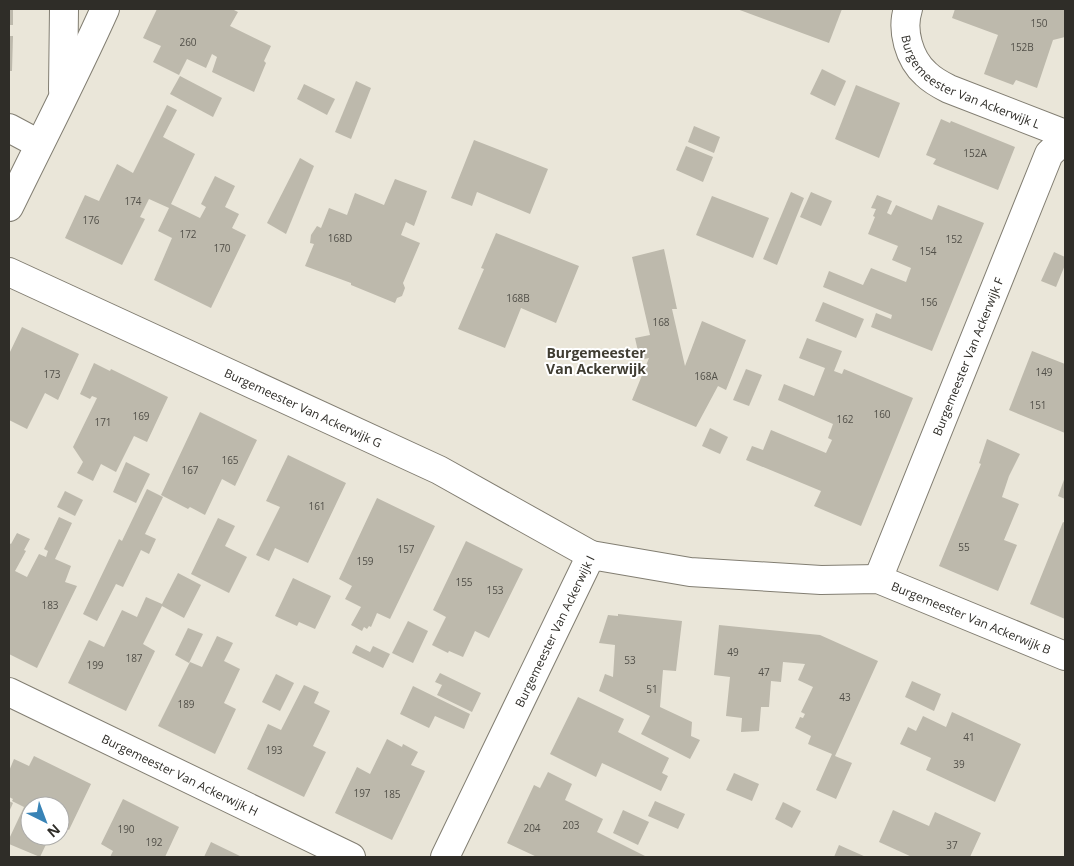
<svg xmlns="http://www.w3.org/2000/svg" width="1074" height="866" font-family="'Open Sans',sans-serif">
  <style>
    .building { fill: #bdb9ac }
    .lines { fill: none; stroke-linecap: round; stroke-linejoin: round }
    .minor-casing { stroke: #827e72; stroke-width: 30 }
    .minor { stroke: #fff; stroke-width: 28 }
    .labels { text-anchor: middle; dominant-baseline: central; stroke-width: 4; stroke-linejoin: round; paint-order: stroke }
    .number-label { font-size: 10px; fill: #525049 }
    .street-label { font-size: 12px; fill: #2f2d28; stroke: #fff }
    .neighbourhood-label { font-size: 14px; font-weight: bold; fill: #403d32; stroke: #fff }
  </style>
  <rect width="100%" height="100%" fill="#eae6d9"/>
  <g class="building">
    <rect x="9" y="9" width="4" height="16"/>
    <polygon points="157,9 232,9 238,12 230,26 271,46 264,61 266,63 254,92 212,72 217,57 212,54 206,68 187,59 179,75 153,62 161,46 143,38"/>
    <polygon points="737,9 842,9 829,43"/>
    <polygon points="955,9 1065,9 1065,37 1053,40 1037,88 1016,80 1013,85 984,74 998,35 952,18"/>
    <polygon points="9,36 13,36 12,71 9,71"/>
    <polygon points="822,69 846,81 835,106 810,94"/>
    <polygon points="180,76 222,98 213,117 170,94"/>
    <polygon points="356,81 371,88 351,139 335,132"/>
    <polygon points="304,84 335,99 327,115 297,99"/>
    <polygon points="856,85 900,103 879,158 835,139"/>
    <polygon points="167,105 177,110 163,137 195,154 171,204 200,218 206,207 201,204 215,176 235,186 225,207 239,214 232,228 246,235 211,308 154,280 172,238 158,231 169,208 149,199 140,217 145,219 122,265 65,238 85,195 99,201 117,164 133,173"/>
    <polygon points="941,119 950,123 951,121 1015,147 998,190 933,164 936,159 926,155"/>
    <polygon points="694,126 720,137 714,153 688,142"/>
    <polygon points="474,140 548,169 530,214 477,192 472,206 451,198"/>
    <polygon points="686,146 713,157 703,182 676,170"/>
    <polygon points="300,158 314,166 286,234 267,223"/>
    <polygon points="395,179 427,191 414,226 406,222 401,235 420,243 403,283 405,288 402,296 397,298 395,303 351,285 351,283 305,266 314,244 310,243 311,235 317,226 321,228 329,208 347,215 355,193 384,205"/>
    <polygon points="791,192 804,198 777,265 763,259"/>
    <polygon points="811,192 832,201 821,226 800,217"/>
    <polygon points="877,195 892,201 887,213 891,215 896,205 932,220 938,205 984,223 932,351 871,327 876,313 891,319 892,315 823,287 829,271 863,285 871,268 906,282 911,268 892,260 898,246 868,234 875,217 873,216 876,209 871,208"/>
    <polygon points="712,196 769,218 753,258 696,235"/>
    <polygon points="496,233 579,266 556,323 521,308 505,348 458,329 484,269 481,268"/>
    <polygon points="664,249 677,309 672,309 685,366 702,321 746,340 726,390 718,386 696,427 632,400 649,358 640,360 635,338 650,335 632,257"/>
    <polygon points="1054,252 1065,257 1065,265 1056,287 1041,281"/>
    <polygon points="823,302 864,319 856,338 815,321"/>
    <polygon points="22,327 79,354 58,400 45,393 27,429 9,420 9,354"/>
    <polygon points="807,338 842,351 834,371 842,374 844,369 913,398 861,526 814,506 821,491 746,460 752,446 763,450 771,430 826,453 832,440 828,438 833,424 778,400 784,384 814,396 825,368 799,358"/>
    <polygon points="1032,351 1065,364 1065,433 1009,410"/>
    <polygon points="94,363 110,371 111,369 168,397 147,442 134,436 116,472 101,464 93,481 77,473 83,462 73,447 97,398 92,396 90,399 80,394"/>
    <polygon points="746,369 762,375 749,406 733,400"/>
    <polygon points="200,412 257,440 235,486 222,479 205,515 190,507 188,509 161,495"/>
    <polygon points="710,428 728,437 720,454 702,446"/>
    <polygon points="987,439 1020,454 1009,476 1001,500 1002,497 1019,504 1004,540 1017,545 998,591 939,566 981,464 979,463"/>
    <polygon points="288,455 346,483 308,563 275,548 269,561 256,555 280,507 266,501"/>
    <polygon points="126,462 150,474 136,503 113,492"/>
    <polygon points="1065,477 1065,499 1058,496"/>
    <polygon points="147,489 163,497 145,534 156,539 149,554 141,550 123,587 116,584 97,621 83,614 119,539 122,541"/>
    <polygon points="65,491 83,500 75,516 57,507"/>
    <polygon points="377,498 435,526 390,619 377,613 371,627 369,626 367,629 364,627 362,631 351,625 361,607 345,599 352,586 339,579"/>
    <polygon points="59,517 72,523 55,559 71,566 65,582 77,586 37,668 9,654 9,543 11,544 17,533 30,539 24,550 26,551 15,571 27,577 39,554 46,557 48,551 44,549"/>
    <polygon points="218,518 235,526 225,546 247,557 229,593 191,574"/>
    <polygon points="1063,522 1065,523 1065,619 1030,604"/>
    <polygon points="466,541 523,569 489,638 475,631 463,657 449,651 448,653 432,645 446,617 433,610"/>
    <polygon points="178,573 201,585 184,618 162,606 143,644 155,651 126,711 68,683 89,640 104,647 122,610 137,617 146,597 162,604"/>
    <polygon points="293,578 331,596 315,629 299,622 297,626 275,616"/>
    <polygon points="618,614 682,621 676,671 663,670 660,707 692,722 691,736 700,740 690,759 641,734 650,716 599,691 605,674 613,677 615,645 599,643 608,615 618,616"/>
    <polygon points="408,621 428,631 413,663 392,653"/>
    <polygon points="719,625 820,635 878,661 835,756 852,763 836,799 816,790 832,754 808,744 811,736 795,728 800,717 803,718 805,714 801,712 813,687 798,680 805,664 783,662 781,682 771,681 769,707 761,707 759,731 741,732 742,718 726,716 730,677 714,675"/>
    <polygon points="188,628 203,634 189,663 175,655"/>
    <polygon points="217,636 233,643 224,661 240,669 224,703 236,709 215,754 158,726 190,662 202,667"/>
    <polygon points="356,645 370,652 373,646 390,654 383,668 352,653"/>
    <polygon points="440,673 481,693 472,712 437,695 442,685 435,682"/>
    <polygon points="276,674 294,683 280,711 262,702"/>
    <polygon points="912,681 941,694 934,711 905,697"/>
    <polygon points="304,685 319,692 314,703 330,711 313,746 326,752 304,797 247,769 268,724 281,730"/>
    <polygon points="413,686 470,714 464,729 435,716 429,728 400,714"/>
    <polygon points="578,697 624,719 618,732 669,758 662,773 668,776 661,791 602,763 596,777 550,754"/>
    <polygon points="952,712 1021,744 995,802 926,770 931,758 900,744 908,727 916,731 923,716 946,727"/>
    <polygon points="387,739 402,747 403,744 418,752 411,765 425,771 392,840 335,813 357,767 370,774"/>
    <polygon points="34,756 91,784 69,830 60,825 60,806 30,806 30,836 50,836 40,857 9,844 9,839 24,807 12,801 13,799 9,797 9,771 14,759 29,766"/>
    <polygon points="548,772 572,784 565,800 603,819 597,832 647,857 537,857 507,843 534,785 540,788"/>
    <polygon points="734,773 759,784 752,801 726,790"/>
    <polygon points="123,799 179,827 165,857 110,857 113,851 101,844"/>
    <polygon points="9,801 13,803 9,812"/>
    <polygon points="655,801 685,814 678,829 648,816"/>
    <polygon points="783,802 801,811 792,828 775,819"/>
    <polygon points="623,810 649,822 638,845 613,833"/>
    <polygon points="893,810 929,826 935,812 981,833 970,857 912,857 879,842"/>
    <polygon points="211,842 242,857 204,857"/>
    <polygon points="839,845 866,857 834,857"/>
  </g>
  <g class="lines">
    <defs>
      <g id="minor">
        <path id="s1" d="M908 9C901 30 909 59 926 74 933 81 941 85 949 89L1065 134"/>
        <polyline points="63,90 64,9"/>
        <polyline points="9,128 39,144"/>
        <path d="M9 207C41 141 75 76 105 9"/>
        <path id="s2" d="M9 272 439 470 591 555"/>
        <path id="s3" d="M878 579 1049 154 1065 139"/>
        <path id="s4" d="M9 692 351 857"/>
        <path id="s5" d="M445 857 591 555 690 572 821 580 878 579 1065 656"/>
      </g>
    </defs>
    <use href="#minor" class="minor-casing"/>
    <use href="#minor" class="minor"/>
  </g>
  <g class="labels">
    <g class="number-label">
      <text x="1039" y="23">150</text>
      <text x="188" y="42">260</text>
      <text x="1022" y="47">152B</text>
      <text x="975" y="153">152A</text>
      <text x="133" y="201">174</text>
      <text x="91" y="220">176</text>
      <text x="188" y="234">172</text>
      <text x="340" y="238">168D</text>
      <text x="954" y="239">152</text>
      <text x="222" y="248">170</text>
      <text x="928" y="251">154</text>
      <text x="518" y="298">168B</text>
      <text x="929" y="302">156</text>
      <text x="661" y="322">168</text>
      <text x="1044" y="372">149</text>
      <text x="52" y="374">173</text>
      <text x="706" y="376">168A</text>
      <text x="1038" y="405">151</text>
      <text x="882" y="414">160</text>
      <text x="141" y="416">169</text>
      <text x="845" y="419">162</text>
      <text x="103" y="422">171</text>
      <text x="230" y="460">165</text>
      <text x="190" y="470">167</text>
      <text x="317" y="506">161</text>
      <text x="964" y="547">55</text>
      <text x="406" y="549">157</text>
      <text x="365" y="561">159</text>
      <text x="464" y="582">155</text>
      <text x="495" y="590">153</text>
      <text x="50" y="605">183</text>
      <text x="733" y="652">49</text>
      <text x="134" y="658">187</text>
      <text x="630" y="660">53</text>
      <text x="95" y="665">199</text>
      <text x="764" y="672">47</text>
      <text x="652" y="689">51</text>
      <text x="845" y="697">43</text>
      <text x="186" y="704">189</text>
      <text x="969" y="737">41</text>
      <text x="274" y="750">193</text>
      <text x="959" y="764">39</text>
      <text x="362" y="793">197</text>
      <text x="392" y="794">185</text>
      <text x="571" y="825">203</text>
      <text x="532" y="828">204</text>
      <text x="126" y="829">190</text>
      <text x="154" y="842">192</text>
      <text x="952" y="845">37</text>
    </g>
    <g class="street-label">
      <text stroke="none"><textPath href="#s1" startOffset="111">Burgemeester Van Ackerwijk L</textPath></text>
      <text stroke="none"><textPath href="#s3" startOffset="240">Burgemeester Van Ackerwijk F</textPath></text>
      <text stroke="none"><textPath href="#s2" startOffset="324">Burgemeester Van Ackerwijk G</textPath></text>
      <text stroke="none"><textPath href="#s5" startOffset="725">Burgemeester Van Ackerwijk B</textPath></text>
      <text stroke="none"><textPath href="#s5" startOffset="251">Burgemeester Van Ackerwijk I</textPath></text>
      <text stroke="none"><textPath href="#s4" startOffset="190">Burgemeester Van Ackerwijk H</textPath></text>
    </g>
    <g class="neighbourhood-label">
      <text x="596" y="352">Burgemeester<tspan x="596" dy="16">Van Ackerwijk</tspan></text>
    </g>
  </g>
  <rect width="1074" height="866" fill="none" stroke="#2f2d28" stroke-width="20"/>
  <g transform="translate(45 821) rotate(138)"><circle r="24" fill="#ffffff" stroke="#acaba9"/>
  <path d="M0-4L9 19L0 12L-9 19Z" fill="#3883b6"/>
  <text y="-8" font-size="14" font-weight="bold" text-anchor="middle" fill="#2f2d28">N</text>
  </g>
</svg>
